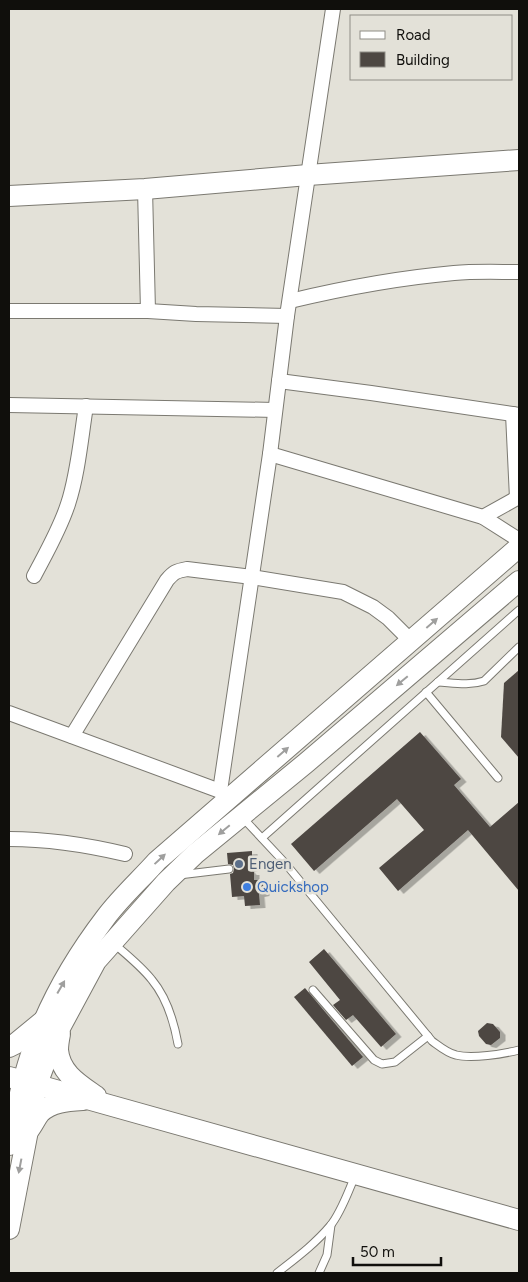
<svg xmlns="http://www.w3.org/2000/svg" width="528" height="1282" font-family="Figtree,sans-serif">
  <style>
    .building { fill: #4d4742; filter: url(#shadow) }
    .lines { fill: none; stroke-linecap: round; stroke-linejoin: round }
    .lane-casing { stroke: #7b7971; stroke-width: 9 }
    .street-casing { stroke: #7b7971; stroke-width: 16 }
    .secondary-casing { stroke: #7b7971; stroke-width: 22 }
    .lane { stroke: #fff; stroke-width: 7 }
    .street { stroke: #fff; stroke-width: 14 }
    .secondary { stroke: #fff; stroke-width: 20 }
    .oneway { fill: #9f9f9e }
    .service-dot { fill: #5c6f8a; stroke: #e3e1d8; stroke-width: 2 }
    .shop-dot { fill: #3f7fe0; stroke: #e3e1d8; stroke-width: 2 }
    .labels { text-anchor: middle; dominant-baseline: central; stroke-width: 5; stroke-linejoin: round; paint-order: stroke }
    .service-label { font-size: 15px; fill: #4e5e75; stroke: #e3e1d8; text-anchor: start }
    .shop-label { font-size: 15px; fill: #366cbe; stroke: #e3e1d8; text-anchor: start }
  </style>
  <defs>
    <filter id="shadow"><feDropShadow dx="5.5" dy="3" stdDeviation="0" flood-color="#0004"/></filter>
  </defs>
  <rect width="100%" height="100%" fill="#e3e1d8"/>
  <g class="building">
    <polygon points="519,670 519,758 501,737 504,683"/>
    <polygon points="420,732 461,779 454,785 490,827 519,802 519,891 468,830 398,891 379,868 424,830 397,799 314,871 291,844"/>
    <polygon points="252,851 252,862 248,865 248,868 251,872 254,872 254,880 263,880 264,893 259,894 260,905 245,906 244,896 232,897 230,874 233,873 234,869 233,865 228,864 227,853"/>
    <polygon points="324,949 396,1034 381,1047 353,1015 346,1020 333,1005 340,1000 309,962"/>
    <polygon points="305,988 363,1057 352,1066 294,997"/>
    <polygon points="487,1023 493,1024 500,1032 500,1038 491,1045 486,1044 479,1036 478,1031"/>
  </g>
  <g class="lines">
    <defs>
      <g id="lane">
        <path d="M438 682C454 683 469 686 484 681L519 647"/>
        <polyline points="426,692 498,778"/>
        <path d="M242 817 285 863 432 1041C439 1046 447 1053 456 1055 472 1059 503 1054 519 1050"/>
        <polyline points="262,838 519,610"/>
        <polyline points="253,867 285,863"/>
        <polyline points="179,875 229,869"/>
        <path d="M113 943C127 955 141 966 152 980 167 998 174 1022 178 1044"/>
        <polyline points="313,990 374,1060 382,1064 395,1062 428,1036"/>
        <path d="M277 1273C296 1258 315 1244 330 1226 341 1213 348 1192 355 1176"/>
        <polyline points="319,1273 327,1255 331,1225"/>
      </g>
      <g id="street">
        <polyline points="145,189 148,311"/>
        <path d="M290 301C344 288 398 278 454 273 475 271 498 272 519 272"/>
        <polyline points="9,311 148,311 196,314 287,316"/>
        <polyline points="279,381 371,393 519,415"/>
        <polyline points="9,405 275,410"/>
        <polyline points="513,414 517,498"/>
        <polyline points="270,454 483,517 519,540"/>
        <polyline points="483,517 517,498 519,498"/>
        <path d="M34 576C46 553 60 529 68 504 78 474 81 437 86 406"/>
        <polyline points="9,713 220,791"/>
        <path d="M72 736 167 580C174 572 176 571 187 569L252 577 343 592 373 607 388 618 411 641"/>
        <polyline points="228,799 220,791 270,454 287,316 333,9"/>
        <path d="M9 839C48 839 87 845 125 854"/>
      </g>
      <g id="secondary">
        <polyline points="9,196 145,189 308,175 519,160"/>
        <path d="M60 1034C59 1039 58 1045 58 1050 60 1073 79 1084 96 1096"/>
        <polyline points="9,1047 15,1044 43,1021"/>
        <polyline points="9,1077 519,1220"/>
        <path d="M29 1130C33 1125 36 1118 40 1113 51 1102 68 1101 83 1100"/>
        <path d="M9 1145C16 1112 22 1078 34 1046 50 1001 77 955 106 917 121 897 140 880 157 861L519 547"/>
        <polyline points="9,1229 37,1084 54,1039 96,961 166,882 195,854 306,763 519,581"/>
      </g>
    </defs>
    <use href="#lane" class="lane-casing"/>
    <use href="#street" class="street-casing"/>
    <use href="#secondary" class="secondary-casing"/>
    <use href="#lane" class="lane"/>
    <use href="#street" class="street"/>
    <use href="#secondary" class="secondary"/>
  </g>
  <defs><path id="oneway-solid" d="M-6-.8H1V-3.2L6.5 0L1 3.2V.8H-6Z" transform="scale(1.25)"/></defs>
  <g class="oneway">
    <use href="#oneway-solid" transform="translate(432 623) rotate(-41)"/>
    <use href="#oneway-solid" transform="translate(402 681) rotate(140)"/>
    <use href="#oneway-solid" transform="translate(283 752) rotate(-41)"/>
    <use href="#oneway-solid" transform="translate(224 830) rotate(140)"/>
    <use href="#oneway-solid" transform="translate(160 859) rotate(-43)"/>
    <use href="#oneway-solid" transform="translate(61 987) rotate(-60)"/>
    <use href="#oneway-solid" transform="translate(20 1166) rotate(101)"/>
  </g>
  <circle class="service-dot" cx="239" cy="864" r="5"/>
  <circle class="shop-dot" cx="247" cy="887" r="5"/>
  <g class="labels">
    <g class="service-label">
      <text x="249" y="864">Engen</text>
    </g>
    <g class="shop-label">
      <text x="257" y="887">Quickshop</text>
    </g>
  </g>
  <rect width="528" height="1282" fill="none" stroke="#100f0c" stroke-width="20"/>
  <rect x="350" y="15" width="162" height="65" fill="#e3e1d8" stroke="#8f8d86"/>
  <rect x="360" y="31" width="25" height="8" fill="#ffffff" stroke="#8f8d86"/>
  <text x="396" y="40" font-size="15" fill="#100f0c">Road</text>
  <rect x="360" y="52" width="25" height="15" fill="#4d4742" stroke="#8f8d86"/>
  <text x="396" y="65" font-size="15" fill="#100f0c">Building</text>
  <path d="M353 1257v8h88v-8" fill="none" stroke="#100f0c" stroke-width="2.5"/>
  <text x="360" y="1257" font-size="15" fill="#100f0c" stroke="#e3e1d8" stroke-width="4" paint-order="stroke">50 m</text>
</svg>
